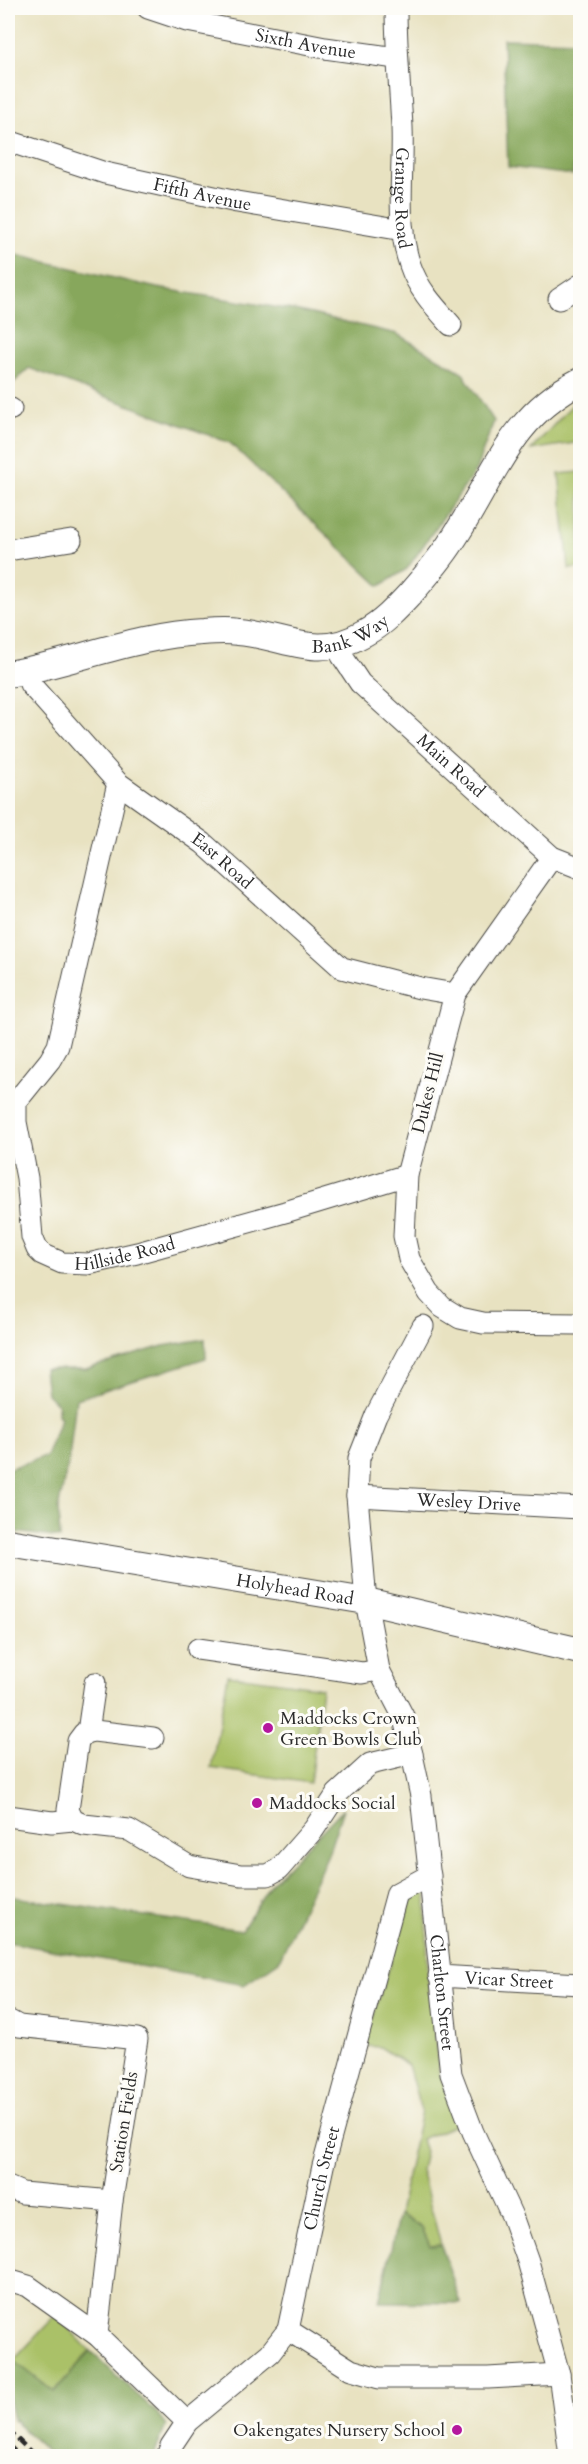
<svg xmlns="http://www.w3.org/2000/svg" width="588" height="2464" font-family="Cardo,serif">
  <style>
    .green { fill: #aac167; stroke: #6a7649; stroke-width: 1.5 }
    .forest { fill: #87a75c; stroke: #596944; stroke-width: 1.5 }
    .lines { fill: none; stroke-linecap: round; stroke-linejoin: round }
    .minor-casing { stroke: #474642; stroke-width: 23 }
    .tertiary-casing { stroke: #474642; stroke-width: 28 }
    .minor { stroke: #fff; stroke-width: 21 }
    .tertiary { stroke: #fff; stroke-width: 26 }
    .rail { stroke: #2b2b2b; stroke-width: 4.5; stroke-dasharray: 9 4.5; stroke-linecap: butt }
    .poi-dot { fill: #b5179e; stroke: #fdfcf7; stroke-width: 2 }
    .labels { text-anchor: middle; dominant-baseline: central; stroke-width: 6; stroke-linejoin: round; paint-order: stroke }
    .street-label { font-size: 18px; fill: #2b2b2b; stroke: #fdfcf7 }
    .poi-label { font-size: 18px; fill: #2b2b2b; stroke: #fdfcf7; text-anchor: start }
  </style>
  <rect width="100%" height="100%" fill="#fdfcf7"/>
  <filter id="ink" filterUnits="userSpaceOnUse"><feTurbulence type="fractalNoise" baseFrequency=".0167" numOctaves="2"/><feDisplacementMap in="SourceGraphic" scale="12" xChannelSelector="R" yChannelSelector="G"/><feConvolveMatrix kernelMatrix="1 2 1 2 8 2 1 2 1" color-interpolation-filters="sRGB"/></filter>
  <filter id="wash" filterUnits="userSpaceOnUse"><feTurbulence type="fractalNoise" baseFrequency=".008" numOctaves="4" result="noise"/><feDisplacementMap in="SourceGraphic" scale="24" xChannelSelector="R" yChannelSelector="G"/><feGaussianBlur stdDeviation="1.35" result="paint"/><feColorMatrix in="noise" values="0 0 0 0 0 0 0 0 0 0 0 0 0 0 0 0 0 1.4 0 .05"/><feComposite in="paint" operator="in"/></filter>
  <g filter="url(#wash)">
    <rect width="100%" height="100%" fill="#e8e2c1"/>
    <g class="green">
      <polygon points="580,400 580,442 531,450 572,405"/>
      <polygon points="580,472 580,568 569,569 559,474"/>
      <polygon points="228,1675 322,1688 310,1783 211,1768"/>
      <polygon points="422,1892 426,1895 428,1979 439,2072 461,2123 421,2139 425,2152 421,2170 441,2245 430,2246 422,2228 399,2214 421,2111 408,2065 380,2047 363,2046 410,1903 414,1894"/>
      <polygon points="56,2315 90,2351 54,2392 13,2361"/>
    </g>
    <g class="forest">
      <polygon points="503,39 580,41 580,152 574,160 573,175 508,167"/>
      <polygon points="8,253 157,288 299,311 397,334 462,372 494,421 475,472 407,569 380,586 230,443 29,368 8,388"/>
      <polygon points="205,1339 206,1358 76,1399 69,1459 58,1509 60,1538 8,1531 8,1469 46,1456 61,1418 58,1415 58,1405 47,1394 44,1369 86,1369 163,1346"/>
      <polygon points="343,1809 328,1854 279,1961 244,1985 8,1942 8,1896 242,1930 270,1884"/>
      <polygon points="399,2214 422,2228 430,2246 441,2245 461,2303 379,2302"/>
      <polygon points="90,2351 156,2412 166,2425 154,2456 52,2456 13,2420 8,2397 8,2356 54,2392"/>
    </g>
  </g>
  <g filter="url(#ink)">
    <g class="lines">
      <defs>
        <g id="minor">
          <path id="s1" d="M148 8 187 21 325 48 396 58"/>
          <path id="s2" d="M396 8C396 48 400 87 402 127 404 172 395 222 410 265 418 289 434 306 451 325"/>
          <path id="s3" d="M8 141 105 173 237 202 403 230"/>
          <polyline points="559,299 580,285"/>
          <polyline points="8,409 11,409"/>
          <polyline points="8,550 71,540"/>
          <path id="s4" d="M338 646 342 656 360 683 552 857 580 868"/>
          <path id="s5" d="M27 671 30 684 118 783 203 843 342 968 420 988 455 994"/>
          <path id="s6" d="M118 783 58 1046 50 1060 16 1102V1122L27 1178 32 1237 37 1249 42 1254 62 1263 88 1264 137 1253 285 1212 407 1175"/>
          <polyline points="552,857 455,994 407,1175 404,1236 409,1259 429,1293 442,1307 460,1318 483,1323 580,1324"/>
          <path id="s7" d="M423 1326 376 1415 359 1458 357 1496 366 1601 379 1670 404 1718 421 1796 451 2074 473 2132 512 2216 528 2261 559 2374 570 2456"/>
          <path id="s8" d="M357 1496 580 1508"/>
          <polyline points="198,1649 362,1673 379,1670"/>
          <polyline points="88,1732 95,1683"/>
          <polyline points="153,1738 94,1731 84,1733 78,1741 68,1810 73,1820 84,1825 129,1830 189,1866 241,1875 268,1875 279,1869 314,1829 337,1794 370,1764 412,1754"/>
          <polyline points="8,1816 52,1822 73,1820"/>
          <path id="s9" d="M439 1976 580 1984"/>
          <polyline points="8,2020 19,2026 137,2039 112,2201 97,2335"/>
          <polyline points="8,2187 22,2193 112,2201"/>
          <polyline points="8,2280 28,2286 97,2335 187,2422"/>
          <polyline points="288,2330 351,2370 379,2378 488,2378 559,2374"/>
          <path id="s10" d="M167 2456 171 2446 187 2422 270 2353 288 2330 323 2166 397 1893 430 1875"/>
        </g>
        <g id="tertiary">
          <path id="s11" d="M8 674C73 663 135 635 202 632 214 631 227 630 238 632 288 636 315 662 365 633 383 623 396 609 410 594 425 577 440 560 452 541 493 480 509 417 580 381"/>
          <path id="s12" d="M8 1542 366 1601 580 1651"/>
        </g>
      </defs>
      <use href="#minor" class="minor-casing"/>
      <use href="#tertiary" class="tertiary-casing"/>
      <use href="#minor" class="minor"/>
      <use href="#tertiary" class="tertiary"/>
      <g class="rail">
        <polyline points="8,2430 35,2456"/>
        <polyline points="8,2445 20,2456"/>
      </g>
    </g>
  </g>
  <g class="poi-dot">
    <circle cx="268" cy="1728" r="6"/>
    <circle cx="257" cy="1803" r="6"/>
    <circle cx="457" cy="2430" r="6"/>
  </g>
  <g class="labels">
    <g class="street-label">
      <text stroke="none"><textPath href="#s1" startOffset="162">Sixth Avenue</textPath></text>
      <text stroke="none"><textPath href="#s3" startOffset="202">Fifth Avenue</textPath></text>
      <text stroke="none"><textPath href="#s2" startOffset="190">Grange Road</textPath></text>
      <text stroke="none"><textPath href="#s11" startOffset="351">Bank Way</textPath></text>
      <text stroke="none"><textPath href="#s4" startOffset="166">Main Road</textPath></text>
      <text stroke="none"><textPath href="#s5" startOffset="276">East Road</textPath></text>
      <text transform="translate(428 1093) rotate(-76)">Dukes Hill</text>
      <text stroke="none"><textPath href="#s6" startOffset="582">Hillside Road</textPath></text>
      <text stroke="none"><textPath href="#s8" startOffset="112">Wesley Drive</textPath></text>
      <text stroke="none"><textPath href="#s12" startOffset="291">Holyhead Road</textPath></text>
      <text stroke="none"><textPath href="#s9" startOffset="70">Vicar Street</textPath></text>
      <text stroke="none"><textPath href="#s7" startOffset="692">Charlton Street</textPath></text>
      <text transform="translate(124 2122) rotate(-81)">Station Fields</text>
      <text stroke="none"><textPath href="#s10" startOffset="332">Church Street</textPath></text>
    </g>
    <g class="poi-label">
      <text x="280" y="1718">Maddocks Crown<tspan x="280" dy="21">Green Bowls Club</tspan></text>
      <text x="269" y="1803">Maddocks Social</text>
      <text x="445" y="2430" text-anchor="end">Oakengates Nursery School</text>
    </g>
  </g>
  <rect width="588" height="2464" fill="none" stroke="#fdfcf7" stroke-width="30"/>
</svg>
